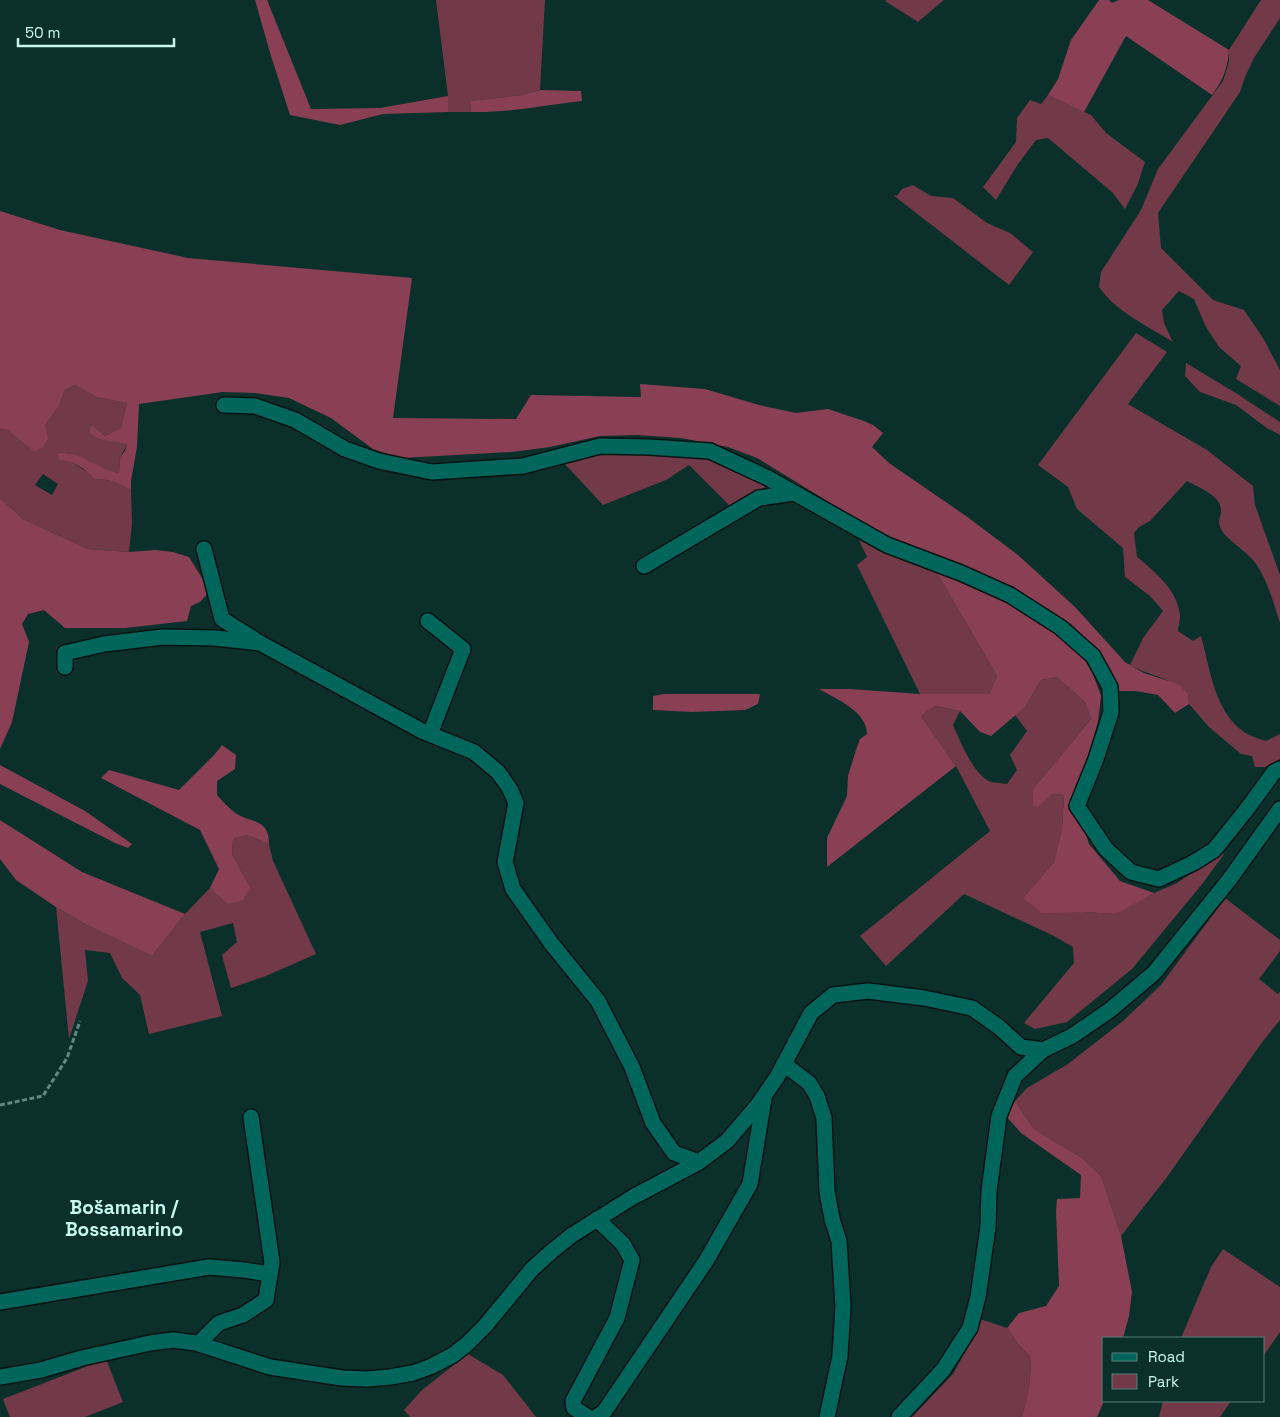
<svg xmlns="http://www.w3.org/2000/svg" width="1280" height="1417" font-family="'Space Grotesk',sans-serif">
  <style>
    .green { fill: #723a49; fill-rule: evenodd }
    .forest { fill: #894055 }
    .lines { fill: none; stroke-linecap: round; stroke-linejoin: round }
    .street-casing { stroke: #061412; stroke-width: 18 }
    .path { stroke: #608983; stroke-width: 3; stroke-dasharray: 5 2.5; stroke-linecap: butt }
    .street { stroke: #00665c; stroke-width: 15 }
    .labels { text-anchor: middle; dominant-baseline: central; stroke-width: 5; stroke-linejoin: round; paint-order: stroke }
    .quarter-label { font-size: 19px; font-weight: bold; fill: #c8f9f1; stroke: #0b2f2a }
  </style>
  <rect width="100%" height="100%" fill="#0b2f2a"/>
  <g class="green">
    <polygon points="436,0 545,0 540,90 522,95 470,101 471,112 448,112 448,96"/>
    <polygon points="887,0 944,0 918,22 885,1"/>
    <path d="M1261 0H1280V18L1254 58 1245 77 1240 92 1158 213 1161 248 1213 300 1244 310 1263 338 1280 370V406L1236 379 1241 366 1219 347 1206 327 1194 299 1179 291 1162 310 1164 323 1173 342C1148 326 1116 312 1099 287L1101 272 1141 210 1158 169 1223 81 1229 62V50Z"/>
    <polygon points="1048,95 1091,115 1106,133 1145,162 1137,186 1125,209 1112,192 1048,138 1036,140 1018,164 996,200 983,187 1016,142 1017,118 1030,100 1041,104"/>
    <polygon points="913,185 931,196 953,198 987,223 1010,233 1033,252 1009,285 893,195 897,196 902,189"/>
    <path d="M1136 333 1167 352 1128 404 1207 450 1253 486 1255 505 1280 575V623C1273 602 1267 577 1253 560 1246 552 1225 537 1222 531 1216 519 1221 520 1221 510 1221 495 1197 487 1187 481L1150 521 1139 527 1134 533 1137 557C1155 572 1178 590 1180 616 1180 621 1178 627 1178 631L1193 641 1201 636C1210 668 1214 711 1244 732 1250 736 1259 739 1266 741L1280 734V759L1265 767H1255L1252 756 1241 754 1209 727 1189 704 1188 693C1172 678 1150 676 1130 665L1143 638 1163 611 1150 596 1125 577 1123 548 1077 509 1068 487 1038 465Z"/>
    <polygon points="1186,363 1234,392 1280,422 1280,435 1267,428 1236,405 1200,392 1185,376"/>
    <path d="M75 385 96 397 127 403 121 428 105 436 91 424 89 432 127 445 120 457 119 473C100 470 76 450 58 453L89 473 94 479C108 478 120 484 131 490L132 524 129 552 88 549 23 519 0 498V429L7 430 34 452 45 426 59 406 65 390ZM43 474 58 484 52 495 35 485Z"/>
    <polygon points="619,452 686,456 722,462 766,483 764,489 731,507 689,465 666,480 603,505 563,462"/>
    <polygon points="859,540 879,551 937,573 997,676 989,694 920,694 857,565 867,557"/>
    <path d="M1057 677 1085 702 1091 719 1033 789 1052 794 1064 795 1062 829 1054 862 1023 898 1084 912 1115 914 1136 901 1177 883 1220 853 1224 854 1203 883 1132 969 1067 1022 1035 1029 1024 1023 1074 963 1073 947 1054 936 964 894 886 966 860 936 990 831 956 766 921 716 935 706 960 711 953 725C960 741 974 776 991 782 996 783 1002 783 1007 784L1017 770 1010 755 1027 731 1015 715 1025 707 1041 680Z"/>
    <polygon points="247,835 269,844 273,861 316,954 266,976 231,988 222,955 237,942 233,923 200,932 222,1016 149,1034 140,995 122,978 110,953 85,950 88,981 69,1039 56,907 87,925 152,956 185,914 210,888 227,904 250,887 232,854 233,839"/>
    <polygon points="1225,898 1280,940 1280,951 1259,979 1278,994 1280,992 1280,1020 1263,1041 1167,1177 1121,1236 1101,1176 1082,1158 1034,1129 1015,1101 1027,1088 1068,1064 1123,1021 1161,985"/>
    <polygon points="1223,1249 1280,1287 1280,1332 1264,1355 1264,1338 1181,1338 1211,1267"/>
    <path d="M980 1319 1007 1328 1018 1344 1030 1356C1032 1377 1028 1396 1022 1417H912L953 1374 978 1329Z"/>
    <polygon points="468,1354 503,1375 536,1417 410,1417 404,1410 422,1390"/>
    <polygon points="106,1359 123,1402 85,1417 10,1417 3,1399"/>
    <polygon points="1163,1401 1231,1401 1220,1417 1159,1417"/>
  </g>
  <g class="forest">
    <polygon points="255,0 267,0 311,109 380,108 448,96 448,112 383,114 340,125 290,115 271,56"/>
    <path d="M1099 0H1109L1112 3 1119 0H1148L1229 50C1228 68 1223 80 1212 95L1126 36 1084 112 1048 95 1058 79 1071 40Z"/>
    <path d="M540 90 581 91 582 101C546 105 508 113 471 112L470 101 522 95Z"/>
    <path d="M0 211 60 230 188 258 412 278 393 418 516 419 531 395 641 397 640 384 705 389 759 405 796 413 828 409 864 421 873 425 883 433 872 447 889 463 966 516 1018 555 1075 607 1125 662 1144 673 1178 684 1188 693 1189 704 1175 713 1158 695 1135 691H1118L1101 654 1071 624 1006 586 965 566 881 534 757 458 728 447 681 438 637 435 600 436 550 447 512 452 401 458 373 449 331 418 289 398 255 393 223 392 139 404 137 447 131 481V490C120 484 108 478 94 479 86 469 73 460 60 460L58 453C80 451 97 469 119 473L120 457 125 451 127 445C112 439 100 443 89 432L91 424 105 436 121 428 127 403 96 397 75 385 65 390 59 406 45 426 48 438 43 447 34 452 7 430 0 429Z"/>
    <polygon points="0,498 23,519 88,549 129,552 156,550 173,552 189,557 210,591 200,602 191,606 187,621 125,628 65,628 44,610 28,614 22,624 29,642 12,722 0,749"/>
    <path d="M937 573 1001 596 1054 631 1089 663 1101 696 1098 722 1083 776 1077 806 1089 844 1120 881 1154 893 1115 914 1084 912 1042 913 1023 898 1054 862 1062 829 1064 795 1052 794 1038 807 1033 806V789L1091 719 1085 702 1057 677 1041 680 1025 707 991 736 980 732 960 711 935 706 921 716 956 766 827 867V838L847 796 848 776 856 750 860 739 867 734C867 711 836 699 819 689H850L920 694H989L997 676Z"/>
    <polygon points="664,694 760,694 758,704 745,710 692,712 653,710 653,696"/>
    <path d="M222 745 236 755 235 769 217 781V795C222 801 228 807 234 812 250 824 269 817 269 844L247 835 233 839 232 854 250 887 243 900 227 904 210 888 219 869 200 830 101 778 109 770 179 790 215 754Z"/>
    <polygon points="0,765 85,811 132,844 128,848 115,843 0,784"/>
    <polygon points="0,820 82,872 185,914 152,956 87,925 56,907 16,880 0,859"/>
    <path d="M1015 1101 1034 1129 1082 1158 1101 1176 1121 1236 1132 1292 1129 1316 1123 1338H1104V1401L1097 1417H1022C1028 1396 1032 1377 1030 1356L1018 1344 1007 1328 1019 1313 1046 1306 1059 1286 1056 1211 1057 1199 1080 1198 1081 1175 1021 1133 1006 1116Z"/>
  </g>
  <g class="lines">
    <defs>
      <g id="street">
        <polyline points="224,405 255,406 295,420 345,449 379,461 432,472 523,466 600,446 649,447 710,451 768,478 887,545 961,573 1010,595 1060,627 1093,656 1110,687 1111,712 1096,759 1077,806 1106,849 1131,872 1159,879 1193,863 1214,850 1247,809 1274,772 1280,769"/>
        <polyline points="204,549 222,619 257,641"/>
        <polyline points="644,566 759,498 793,493"/>
        <polyline points="428,621 463,649 430,734"/>
        <polyline points="65,667 65,653 104,644 163,637 215,638 260,643 422,731 474,752 498,772 510,789 516,803 505,862 513,889 551,943 598,1001 632,1067 653,1123 674,1153 699,1162"/>
        <polyline points="784,1064 809,1083 817,1096 824,1118 827,1191 832,1219 839,1241 843,1306 840,1356 827,1417"/>
        <polyline points="0,1302 209,1267 244,1270 270,1274"/>
        <polyline points="199,1343 219,1323 243,1315 266,1300 272,1262 251,1117"/>
        <polyline points="0,1377 41,1370 82,1358 150,1343 173,1340 196,1343 270,1367 342,1378 367,1379 390,1377 413,1373 432,1366 453,1355 467,1344 485,1326 532,1269 552,1251 572,1235 633,1197 699,1162 727,1141 757,1106 777,1077 811,1013 833,995 868,991 924,998 972,1008 999,1027 1021,1047 1043,1050 1072,1036 1110,1010 1154,973 1229,880 1280,809"/>
        <polyline points="588,1417 574,1408 573,1401 617,1318 632,1260 623,1244 597,1219"/>
        <polyline points="596,1417 604,1412 706,1261 750,1184 764,1099"/>
        <polyline points="899,1417 943,1370 970,1328 978,1297 988,1227 989,1191 999,1116 1015,1076 1043,1050"/>
      </g>
    </defs>
    <use href="#street" class="street-casing"/>
    <polyline class="path" points="0,1105 43,1096 67,1058 80,1021"/>
    <use href="#street" class="street"/>
  </g>
  <g class="labels">
    <g class="quarter-label">
      <text x="124" y="1207">Bošamarin /<tspan x="124" dy="22">Bossamarino</tspan></text>
    </g>
  </g>
  <rect x="1102" y="1337" width="162" height="65" fill="#0b2f2a" stroke="#57807a"/>
  <rect x="1112" y="1353" width="25" height="8" fill="#00665c" stroke="#57807a"/>
  <text x="1148" y="1362" font-size="15" fill="#c8f9f1">Road</text>
  <rect x="1112" y="1374" width="25" height="15" fill="#723a49" stroke="#57807a"/>
  <text x="1148" y="1387" font-size="15" fill="#c8f9f1">Park</text>
  <path d="M18 38v8h156v-8" fill="none" stroke="#c8f9f1" stroke-width="2.5"/>
  <text x="25" y="38" font-size="15" fill="#c8f9f1" stroke="#0b2f2a" stroke-width="4" paint-order="stroke">50 m</text>
</svg>
